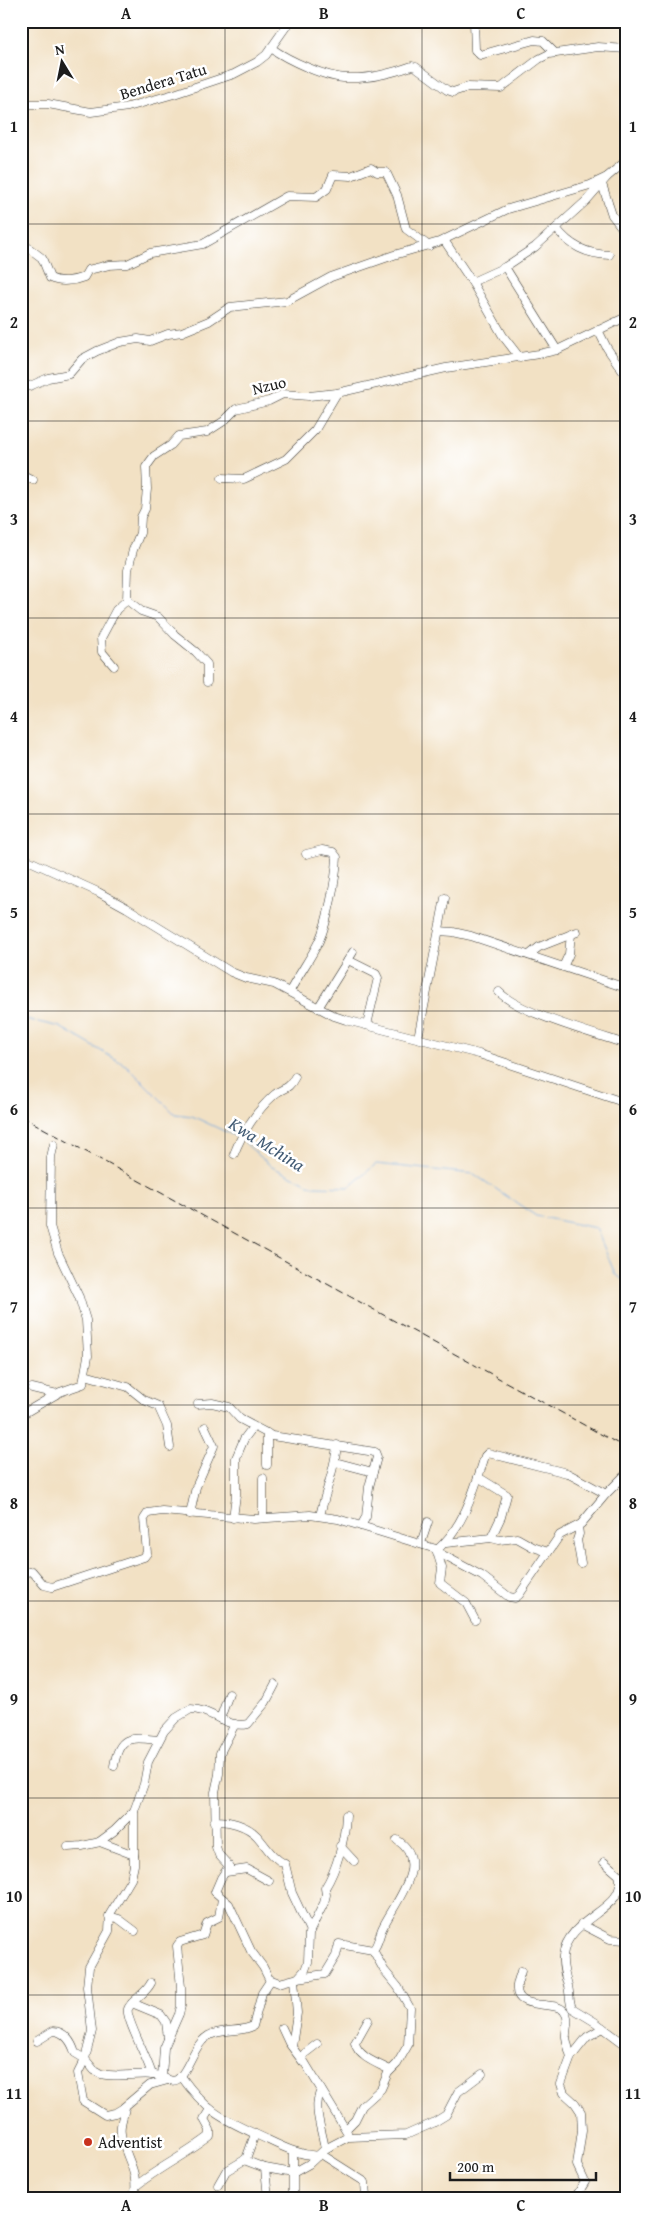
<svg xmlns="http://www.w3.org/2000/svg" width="647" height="2219" font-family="'Gentium Book Plus',serif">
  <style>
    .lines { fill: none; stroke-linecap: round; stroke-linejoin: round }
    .stream { stroke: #71a8df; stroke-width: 1 }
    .minor-casing { stroke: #3c3a35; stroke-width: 9 }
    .minor { stroke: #fff; stroke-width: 8 }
    .rail { stroke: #1c1c1c; stroke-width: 1; stroke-dasharray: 8 4; stroke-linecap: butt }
    .grid { fill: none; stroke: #1c1c1c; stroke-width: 1; stroke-opacity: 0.55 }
    .poi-dot { fill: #c8321e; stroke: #fff; stroke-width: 2 }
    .labels { text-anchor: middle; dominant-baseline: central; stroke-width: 5; stroke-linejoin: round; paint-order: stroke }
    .street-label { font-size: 16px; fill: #1c1c1c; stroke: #fff }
    .poi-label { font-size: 16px; fill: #1c1c1c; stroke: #fff; text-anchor: start }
    .water-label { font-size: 18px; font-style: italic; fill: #425b74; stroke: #fff }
    .neatline { fill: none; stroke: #1c1c1c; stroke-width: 2 }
    .grid-label { font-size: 16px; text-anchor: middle; font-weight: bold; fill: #1c1c1c }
  </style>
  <rect width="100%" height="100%" fill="#fff"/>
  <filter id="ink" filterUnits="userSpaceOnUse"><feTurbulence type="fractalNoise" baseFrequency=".02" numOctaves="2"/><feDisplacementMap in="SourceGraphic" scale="10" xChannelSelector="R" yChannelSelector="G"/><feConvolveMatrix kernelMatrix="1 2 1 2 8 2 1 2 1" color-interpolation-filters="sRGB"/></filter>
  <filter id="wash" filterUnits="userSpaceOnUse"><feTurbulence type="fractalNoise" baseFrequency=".0096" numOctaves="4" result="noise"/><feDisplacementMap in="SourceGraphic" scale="20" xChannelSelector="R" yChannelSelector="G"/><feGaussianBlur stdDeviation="1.12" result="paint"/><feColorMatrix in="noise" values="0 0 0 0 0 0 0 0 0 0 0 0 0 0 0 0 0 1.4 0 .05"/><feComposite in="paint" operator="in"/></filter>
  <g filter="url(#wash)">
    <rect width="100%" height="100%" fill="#f2e1c4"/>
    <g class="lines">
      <g class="stream">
        <polyline points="21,1018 60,1027 127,1066 175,1114 192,1116 239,1138"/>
        <polyline points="244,1142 272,1167 313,1186 349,1187 376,1164 474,1174 536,1216 596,1228 615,1274 626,1282"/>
      </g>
    </g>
  </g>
  <g filter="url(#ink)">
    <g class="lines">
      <defs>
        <g id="minor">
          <polyline points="474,21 475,50 480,55 534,40 543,41 555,53"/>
          <path d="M271 48C288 60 326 78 347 78 368 79 392 73 412 66L416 67 447 90 453 92 468 87 501 88 539 59 549 54 598 47 626 49"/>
          <polyline points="21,104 48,104 91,112 128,107 174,94 234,74 257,62 266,55 290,21"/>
          <polyline points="602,184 612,215 626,233"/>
          <path d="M556 228C570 246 586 254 609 255"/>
          <path d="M21 239 26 246 42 258 50 278C60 283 74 281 84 277L88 270 109 265 127 264 150 253 203 244 287 196 316 197 327 189 333 175 351 176 371 168 377 172H386L397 195 406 229 429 246"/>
          <polyline points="444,240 472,282 503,336 520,358"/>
          <polyline points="505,267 557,350"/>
          <polyline points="472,282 505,267 535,247 586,201 607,177"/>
          <polyline points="598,330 607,348 626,376"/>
          <polyline points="21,384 30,386 48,378 69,374 82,359 97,351 120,342 138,339 150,341 168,334 182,332 209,321 230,307 287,301 331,277 394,255 439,242 508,209 590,185 607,177 626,161"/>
          <polyline points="21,474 33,480"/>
          <polyline points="222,478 244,479 286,459 315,430 337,393"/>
          <polyline points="127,600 141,611 158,617 175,635 196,652 207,664 207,682"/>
          <polyline points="114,666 102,652 101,638 116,610 127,600 128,570 133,550 140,533 141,517 145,509 147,489 146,467 154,456 171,445 179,436 207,432 224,421 236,409 269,401 283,394 309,396 337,393 446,368 539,354 557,350 626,317"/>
          <polyline points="21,857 98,892 127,908 231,972 246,978 274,984 334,1016 346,1020 479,1054 626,1103"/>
          <polyline points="439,931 453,932 471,936 626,988"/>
          <polyline points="529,955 539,947 577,932"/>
          <polyline points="348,960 376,974 378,978 367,1025"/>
          <polyline points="563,967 569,954 571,934"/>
          <path d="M290 991C299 974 311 958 319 941 328 921 336 879 337 857L333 852 322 850 306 854"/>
          <path d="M499 992C519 1013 595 1034 626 1044"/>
          <polyline points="318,1008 353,952"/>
          <polyline points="418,1038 445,898"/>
          <path d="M234 1154C242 1133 257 1110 274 1095 284 1086 287 1092 295 1077"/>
          <polyline points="85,1375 128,1387 144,1400 158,1406 167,1426 170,1447"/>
          <polyline points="32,1388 57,1394"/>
          <polyline points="198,1404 212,1403 229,1407 240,1419 272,1436 375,1452 377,1457 369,1487 366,1517 361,1526"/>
          <polyline points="21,1415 60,1392 83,1384 88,1356 86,1320 79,1297 58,1253 50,1226 51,1157 54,1144"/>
          <polyline points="335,1462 373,1472"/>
          <polyline points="267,1465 267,1433"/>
          <polyline points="478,1477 507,1495 501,1517 491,1538"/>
          <polyline points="190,1514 196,1487 214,1446 205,1427"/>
          <path d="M320 1516C325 1492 335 1469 337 1445"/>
          <polyline points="233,1518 236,1495 236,1458 244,1439 253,1427"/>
          <polyline points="263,1518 263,1478"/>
          <polyline points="578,1527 579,1534 577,1540 581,1563"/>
          <polyline points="421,1543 428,1522"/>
          <polyline points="446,1543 491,1538 499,1540 517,1538 533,1547 548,1552"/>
          <path d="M437 1550C465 1525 474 1490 485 1456L488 1453 567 1473 606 1494"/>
          <polyline points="439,1553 482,1576 509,1597 515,1598 519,1595 560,1535 581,1524 606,1494 626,1474"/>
          <polyline points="21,1574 32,1571 44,1585 52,1587 144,1557 147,1553 144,1519 148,1513 162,1511 254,1519 310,1515 338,1519 436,1549 442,1568 440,1583 466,1603 475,1620"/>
          <polyline points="220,1719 229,1694"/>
          <path d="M235 1724 220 1753 219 1774 215 1792 216 1847 219 1855 229 1866 221 1878 215 1892 229 1904 251 1951 263 1967 269 1979 279 1983 298 1978 305 1970 308 1962 309 1933 324 1903 326 1895 325 1888C337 1869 345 1839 346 1815"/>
          <path d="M114 1766C119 1735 130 1737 158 1740"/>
          <path d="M214 1822C227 1819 248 1826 257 1836 267 1847 271 1857 285 1864L292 1893 310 1931"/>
          <polyline points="99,1842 114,1831 134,1811"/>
          <polyline points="340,1846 354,1861"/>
          <polyline points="68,1847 82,1846 100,1842 134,1855"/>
          <path d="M604 1862 619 1875C629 1910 567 1916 563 1956 562 1966 565 1976 568 1986 570 1994 569 2001 572 2008L595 2022 626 2045"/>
          <polyline points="226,1872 247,1869 269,1881"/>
          <polyline points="109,1916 119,1919 135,1931"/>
          <polyline points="581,1924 610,1939 626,1940"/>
          <path d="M521 1971C520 1976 517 1982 517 1986 514 2012 556 2000 564 2011 571 2020 565 2028 566 2037 567 2044 569 2050 571 2057"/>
          <polyline points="298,1978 325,1974 336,1956 339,1944 373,1950"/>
          <path d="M270 1981 262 1993 253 2026C240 2033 222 2028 208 2036 194 2045 190 2066 180 2077 173 2086 164 2076 155 2075 137 2073 119 2078 101 2074L94 2070 85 2059 92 2031 87 1987 89 1967 109 1931 110 1914 131 1879 134 1865V1811L144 1784 148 1762 164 1731 176 1718 191 1709C211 1709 227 1729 248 1724L266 1702 275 1685"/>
          <path d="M151 1983C145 1995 131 2000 128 2009 125 2018 149 2061 152 2075"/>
          <polyline points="132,2003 161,2015 166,2022 168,2038"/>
          <path d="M368 2020 355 2043C358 2057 379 2064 390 2070"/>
          <polyline points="282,2028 289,2043 303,2062"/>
          <path d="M37 2041 53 2031C65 2031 72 2043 75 2053L85 2059 78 2073 83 2101 105 2115 115 2113 125 2107C124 2116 119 2125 121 2134 125 2159 140 2171 134 2198"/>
          <polyline points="317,2044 304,2054 302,2058 347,2132"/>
          <polyline points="292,2046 297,2013 294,1980"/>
          <path d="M181 2076C208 2114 223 2119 264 2138 283 2147 296 2154 318 2156"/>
          <polyline points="162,2077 164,2048 179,2014 181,2006 181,1987 177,1946 180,1942 203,1935 207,1923 219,1917 222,1899"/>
          <path d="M321 2090C312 2108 322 2129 325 2149"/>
          <polyline points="124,2107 150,2085 168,2080"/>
          <path d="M346 2129 355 2120 362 2106 381 2089 388 2073 397 2064 408 2045 410 2008 398 1987 384 1970 373 1950C378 1945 379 1936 382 1929 394 1903 432 1862 397 1840"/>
          <polyline points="293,2152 293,2198"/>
          <polyline points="321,2154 365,2182 366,2198"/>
          <polyline points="244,2160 265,2168 293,2173 309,2164 325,2149 348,2137 406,2135 433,2123 446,2115 458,2092 482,2074"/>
          <polyline points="265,2168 268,2198"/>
          <path d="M137 2185C160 2167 187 2154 210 2136V2130L204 2119 210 2109"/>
          <polyline points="218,2185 226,2171 246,2159 255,2134"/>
          <polyline points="575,2198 585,2182 577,2165 582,2130 581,2112 575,2103 564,2093 561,2084 571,2057 587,2037 603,2028"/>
        </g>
      </defs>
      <use href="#minor" class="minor-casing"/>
      <use href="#minor" class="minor"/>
      <polyline class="rail" points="21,1116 626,1448"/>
    </g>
  </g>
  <path class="grid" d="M225 21V2198M422 21V2198M21 224H626M21 421H626M21 618H626M21 814H626M21 1011H626M21 1208H626M21 1405H626M21 1601H626M21 1798H626M21 1995H626"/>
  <circle class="poi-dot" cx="88" cy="2142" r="5"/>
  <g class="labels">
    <g class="street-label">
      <text transform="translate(163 81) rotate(-17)">Bendera Tatu</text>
      <text transform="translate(269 385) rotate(-13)">Nzuo</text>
    </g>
    <g class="poi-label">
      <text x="98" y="2142">Adventist</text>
    </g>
    <g class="water-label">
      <text transform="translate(267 1144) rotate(32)">Kwa Mchina</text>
    </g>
  </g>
  <rect width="647" height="2219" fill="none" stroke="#fff" stroke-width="55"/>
  <g transform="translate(62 62) rotate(350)" stroke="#ffffff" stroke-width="4" paint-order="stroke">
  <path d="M0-4L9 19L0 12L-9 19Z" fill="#1c1c1c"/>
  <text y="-8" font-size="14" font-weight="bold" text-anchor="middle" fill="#1c1c1c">N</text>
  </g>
  <path d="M450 2172v8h146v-8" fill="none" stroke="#1c1c1c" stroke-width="2.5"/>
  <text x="457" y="2172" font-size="15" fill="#1c1c1c" stroke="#ffffff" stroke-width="4" paint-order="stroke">200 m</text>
  <rect x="28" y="28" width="592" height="2164" class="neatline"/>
  <g class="grid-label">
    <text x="126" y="19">A</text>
    <text x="324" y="19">B</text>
    <text x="521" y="19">C</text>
    <text x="14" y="132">1</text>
    <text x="633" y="132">1</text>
    <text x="14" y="328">2</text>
    <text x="633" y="328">2</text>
    <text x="14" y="525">3</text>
    <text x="633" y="525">3</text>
    <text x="14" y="722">4</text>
    <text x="633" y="722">4</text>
    <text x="14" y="918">5</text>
    <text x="633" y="918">5</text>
    <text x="14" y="1115">6</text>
    <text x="633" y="1115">6</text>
    <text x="14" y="1312">7</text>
    <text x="633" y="1312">7</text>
    <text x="14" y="1509">8</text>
    <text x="633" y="1509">8</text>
    <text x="14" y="1705">9</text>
    <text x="633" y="1705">9</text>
    <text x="14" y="1902">10</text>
    <text x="633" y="1902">10</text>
    <text x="14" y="2099">11</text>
    <text x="633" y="2099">11</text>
    <text x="126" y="2211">A</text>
    <text x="324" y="2211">B</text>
    <text x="521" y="2211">C</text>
  </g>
</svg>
